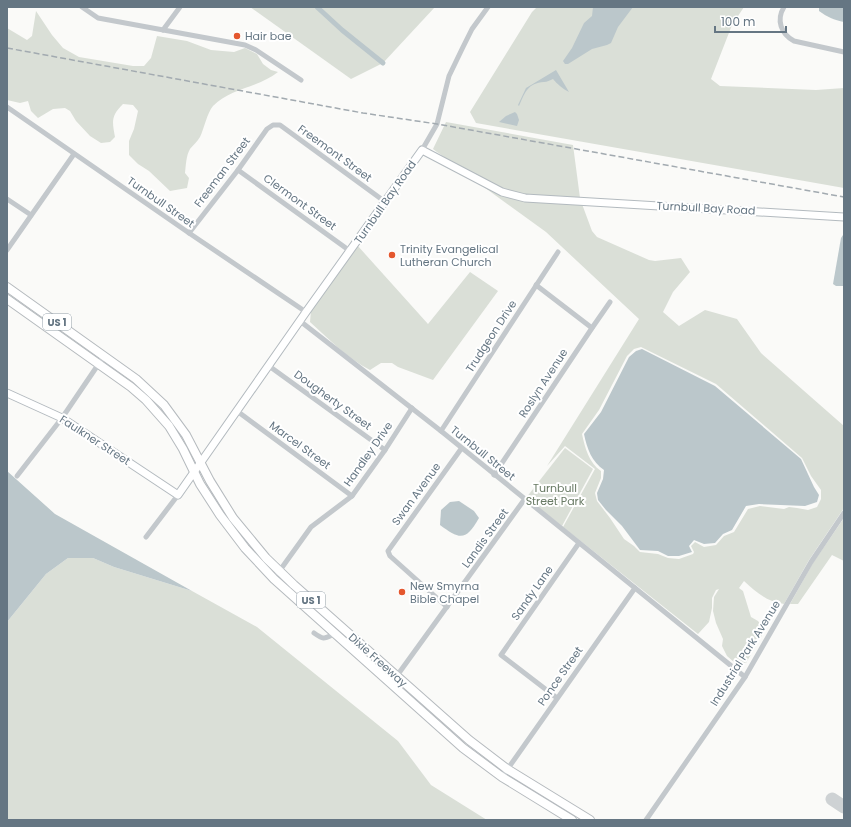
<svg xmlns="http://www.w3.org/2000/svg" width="851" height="827" font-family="Poppins,sans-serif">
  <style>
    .green { fill: #dadfd7; fill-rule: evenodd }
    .water { fill: #bbc7cb }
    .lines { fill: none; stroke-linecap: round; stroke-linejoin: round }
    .canal { stroke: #bbc7cb; stroke-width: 5 }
    .taxiway { stroke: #ced2d4; stroke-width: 13 }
    .secondary-casing { stroke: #b3babf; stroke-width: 9 }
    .primary-casing { stroke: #b5babe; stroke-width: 10 }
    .street { stroke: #c3c8cc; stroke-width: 5 }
    .secondary { stroke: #fff; stroke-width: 7 }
    .primary { stroke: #fff; stroke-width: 8 }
    .rail { stroke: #a2aab0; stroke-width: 1.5; stroke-dasharray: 6 3; stroke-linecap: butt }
    .poi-dot { fill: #e4572e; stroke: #fff; stroke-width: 1.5 }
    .labels { text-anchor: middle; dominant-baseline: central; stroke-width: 4; stroke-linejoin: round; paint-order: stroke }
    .shield { fill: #fff; stroke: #939fa8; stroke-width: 1 }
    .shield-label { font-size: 10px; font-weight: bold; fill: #657683 }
    .poi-label { font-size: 11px; fill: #657683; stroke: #fff; text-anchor: start }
    .street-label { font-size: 11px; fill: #657683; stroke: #fff }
    .park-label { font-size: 11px; fill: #687a64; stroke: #fff }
  </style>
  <rect width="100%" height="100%" fill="#fafaf8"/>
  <g class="green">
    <polygon points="250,7 435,7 383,63 351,79"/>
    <polygon points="537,7 744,7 732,25 711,79 720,86 816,90 844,88 844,188 476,123 470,112 532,12"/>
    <path d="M36 11 52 35 63 48 79 57 133 66H144L151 58 157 36 187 41 211 50 234 52 245 48 257 54 263 64 271 70 278 72C258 88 230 88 213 106 207 113 204 129 200 137 197 142 193 145 190 149 186 156 186 165 185 173L189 178 187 188 170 191 149 171 138 164 129 155V141L134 129 138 111 133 105 123 104C111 116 112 121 115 137L110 142 101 143 90 136 76 121 70 111 65 108 53 109 38 118 31 111 28 101 20 103 7 100V28L27 40 32 36Z"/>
    <path d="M446 122 573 145 580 198C561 197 542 198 524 195 494 189 457 167 433 149Z"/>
    <path d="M477 182 502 195 582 204 592 231 597 237 649 260 655 261 681 258 690 272 673 292 663 312 679 326 705 310 737 319 761 353 844 426V508L809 560 784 604C767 602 756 592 744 581L739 588 743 591 751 617 758 621 765 630 746 663H735L727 656 722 646 723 639 716 623 713 611 714 597 719 589 716 590 712 598V608L709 622 698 634 563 527 595 469 565 446 547 466 639 319 546 232ZM641 347 716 384 802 458 811 476 821 490V499L817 507 808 510 797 508 789 507 784 509 760 506 748 509 734 532 724 536 716 545 704 547 695 542 691 546 694 552 693 554 679 559 668 558 658 554 640 552 634 546 624 539 610 518 597 501 595 493 601 478V471C589 463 585 448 582 434L599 410 627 356 634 349Z"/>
    <path d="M357 245 428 324 470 272 498 291 433 380 398 367 392 363H381L370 370C347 358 329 339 310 322L311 311Z"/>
    <polygon points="565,448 593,469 562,526 526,498"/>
    <polygon points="844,518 844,561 832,555 798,604 790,604 813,563"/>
    <polygon points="68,558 93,558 114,567 192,591 257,627 398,741 431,785 487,820 7,820 7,622 46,574"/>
  </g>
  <g class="water">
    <polygon points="593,7 633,7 618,27 611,43 607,45 592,49 568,64 565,64 563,61 572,48 584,23 592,16"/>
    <path d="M819 7H844V22C834 20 827 17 819 11Z"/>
    <path d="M556 70 569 92C563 89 557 84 553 79 550 80 547 82 544 82 528 83 525 92 519 106L518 105 526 88Z"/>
    <polygon points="515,112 517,114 519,120 517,126 499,122 506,116"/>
    <polygon points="843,235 844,235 844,286 836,286 833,284 841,238"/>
    <path d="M642 349 715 386 801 459 814 487 819 495 817 502 805 506 759 504 746 506 732 530 723 534 715 543 704 544 694 540 689 546 692 552 679 556H668L658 551 640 550 622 526 606 510 598 500 597 493 603 479 604 470C592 462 587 449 584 434L601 412 629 357 636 351Z"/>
    <polygon points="7,471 55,514 192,591 114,567 93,558 68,558 46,574 7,622"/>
    <path d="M459 501 474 511 479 518C466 541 460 540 440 525L441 510 450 502Z"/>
  </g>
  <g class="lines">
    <polyline class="canal" points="317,7 342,30 383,63"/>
    <polyline class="taxiway" points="832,799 844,807"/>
    <defs>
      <polyline id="secondary" points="7,393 62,418 178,495 306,312 422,150 502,192 525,198 844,217"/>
      <g id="primary">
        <polyline points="7,287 136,379 164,405 186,435 210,481 233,518 266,558 294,585 469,740 507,769 590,820"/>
        <polyline points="7,299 131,387 146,400 169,426 183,449 200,484 220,515 245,548 274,579 463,748 502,777 572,820"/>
      </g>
    </defs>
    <use href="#secondary" class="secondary-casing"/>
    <use href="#primary" class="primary-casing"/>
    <g class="street">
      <polyline points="82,7 98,18 245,45 256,50 301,80"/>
      <path d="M784 7C776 20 781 34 794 41L844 52"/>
      <polyline points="163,30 180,7"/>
      <polyline points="7,107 189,233 306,312"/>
      <polyline points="422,150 437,124 449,76 463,47 472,29 488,7"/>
      <polyline points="238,170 350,251"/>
      <polyline points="7,199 31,215"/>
      <polyline points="189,233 238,170 267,129 273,125 280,125 384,201"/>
      <polyline points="7,250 74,154"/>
      <polyline points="536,285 592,328"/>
      <polyline points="300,321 441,431 745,677"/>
      <polyline points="269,366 385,450"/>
      <polyline points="237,411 352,496"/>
      <polyline points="441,431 558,252"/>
      <polyline points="494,475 592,328 610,302"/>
      <polyline points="17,476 62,418 104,356"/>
      <polyline points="146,537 178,495"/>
      <polyline points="278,573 311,527 352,496 385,450 412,408"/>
      <polyline points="447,607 390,556 388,551 461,449"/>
      <path d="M314 633C324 640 324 639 334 634"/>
      <polyline points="391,684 524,500"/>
      <polyline points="557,698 501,655 579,543"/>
      <polyline points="502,777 635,588"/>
      <polyline points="646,820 745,677 811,562 844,513"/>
    </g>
    <use href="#secondary" class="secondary"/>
    <use href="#primary" class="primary"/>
    <polyline class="rail" points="7,48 363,113 437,124 844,197"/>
  </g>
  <g class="poi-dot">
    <circle cx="237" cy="36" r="4"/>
    <circle cx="392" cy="255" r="4"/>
    <circle cx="402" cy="592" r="4"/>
  </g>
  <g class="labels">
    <g class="shield">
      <rect x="43" y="314" width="28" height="16" rx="3"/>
      <rect x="297" y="592" width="28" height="16" rx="3"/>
    </g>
    <g class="shield-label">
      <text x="57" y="322">US 1</text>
      <text x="311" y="600">US 1</text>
    </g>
    <g class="poi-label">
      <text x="245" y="36">Hair bae</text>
      <text x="400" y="249">Trinity Evangelical<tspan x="400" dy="13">Lutheran Church</tspan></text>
      <text x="410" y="586">New Smyrna<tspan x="410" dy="13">Bible Chapel</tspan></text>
    </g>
    <g class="street-label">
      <text transform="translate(335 153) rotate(36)">Freemont Street</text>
      <text transform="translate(222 172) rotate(-53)">Freeman Street</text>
      <text transform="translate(161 202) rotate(35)">Turnbull Street</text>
      <text transform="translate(300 202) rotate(36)">Clermont Street</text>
      <text transform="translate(385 202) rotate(-55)">Turnbull Bay Road</text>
      <text transform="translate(706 208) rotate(3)">Turnbull Bay Road</text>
      <text transform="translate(491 336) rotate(-57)">Trudgeon Drive</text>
      <text transform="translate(543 383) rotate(-57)">Roslyn Avenue</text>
      <text transform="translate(333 400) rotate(36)">Dougherty Street</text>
      <text transform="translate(95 440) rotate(33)">Faulkner Street</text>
      <text transform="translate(300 445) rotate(36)">Marcel Street</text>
      <text transform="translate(483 453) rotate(39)">Turnbull Street</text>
      <text transform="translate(368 454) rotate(-55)">Handley Drive</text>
      <text transform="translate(416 494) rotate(-54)">Swan Avenue</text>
      <text transform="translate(485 538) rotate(-54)">Landis Street</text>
      <text transform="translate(532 593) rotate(-55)">Sandy Lane</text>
      <text transform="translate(745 653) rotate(-58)">Industrial Park Avenue</text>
      <text transform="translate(378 660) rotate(42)">Dixie Freeway</text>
      <text transform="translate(560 676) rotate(-55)">Ponce Street</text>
    </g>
    <g class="park-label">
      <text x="555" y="488">Turnbull<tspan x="555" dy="13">Street Park</tspan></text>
    </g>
  </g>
  <rect width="851" height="827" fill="none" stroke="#657683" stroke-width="16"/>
  <path d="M715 26v6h71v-6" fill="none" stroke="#657683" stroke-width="2"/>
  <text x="721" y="26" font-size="12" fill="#657683" stroke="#ffffff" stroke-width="3" paint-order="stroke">100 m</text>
</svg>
